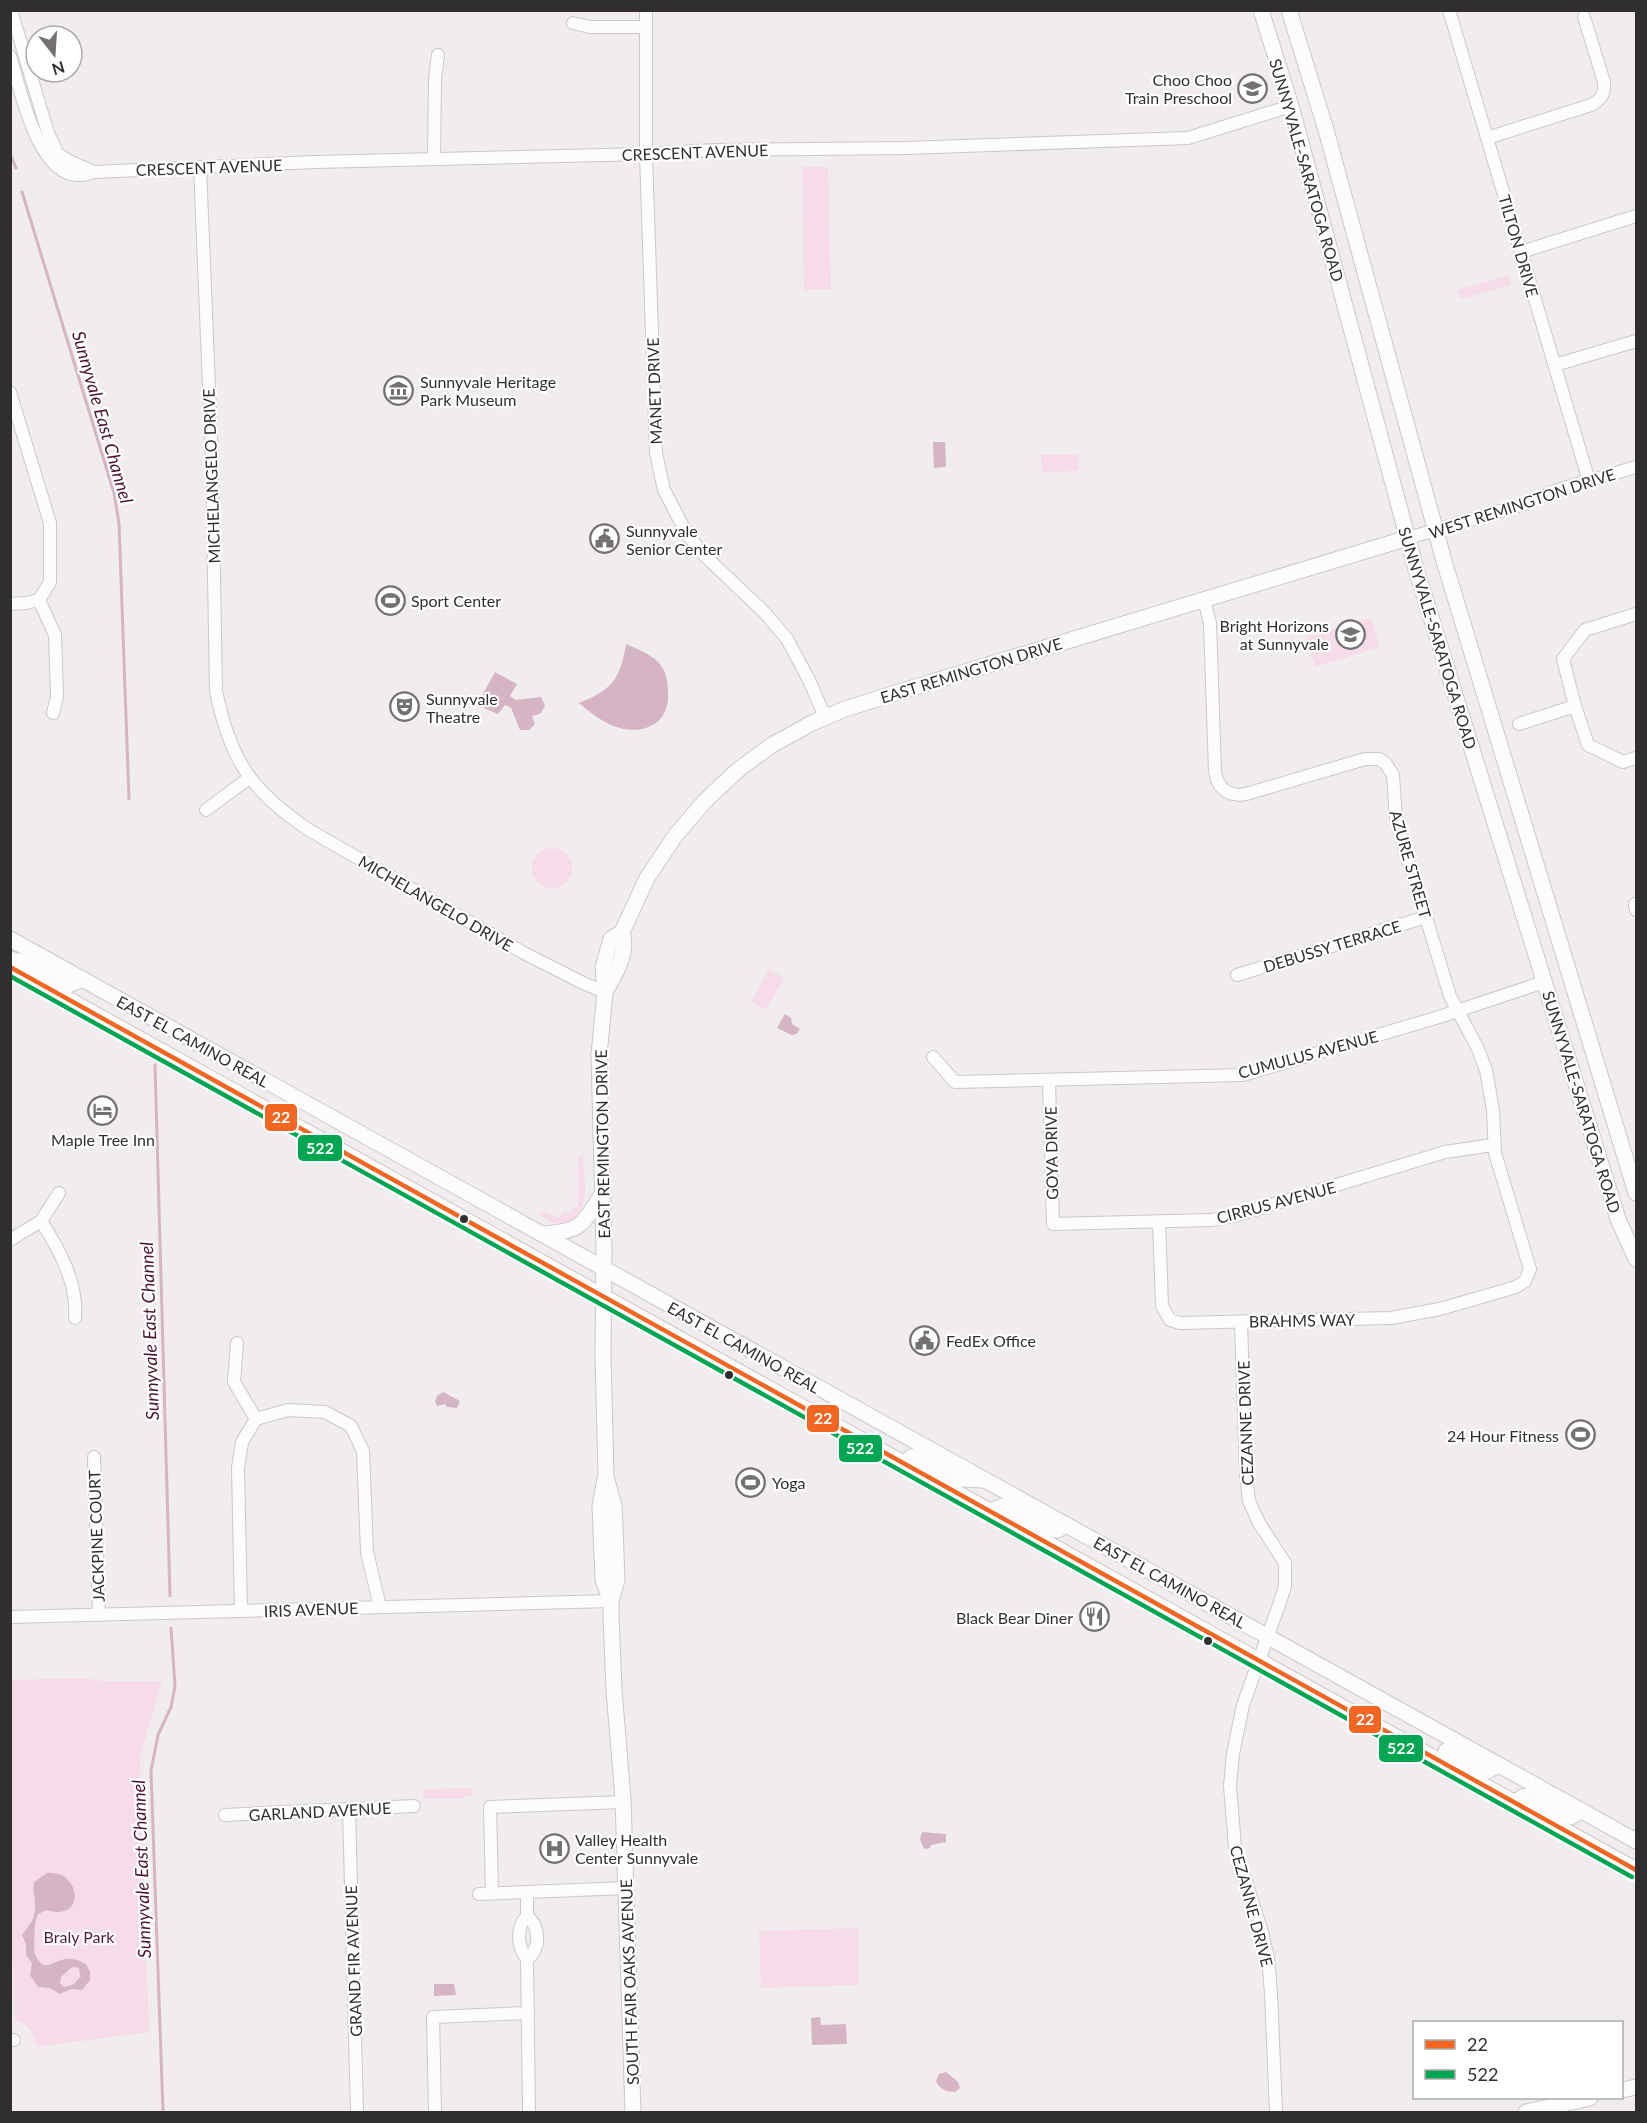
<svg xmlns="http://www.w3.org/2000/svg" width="1647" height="2123" font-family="Lato,sans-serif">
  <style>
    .green { fill: #f6dce8 }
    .water { fill: #d5b5c4; fill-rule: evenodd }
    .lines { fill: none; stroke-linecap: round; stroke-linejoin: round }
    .stream { stroke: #d5b5c4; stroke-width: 3 }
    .minor-casing { stroke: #ccc8c9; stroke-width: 14 }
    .major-casing { stroke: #ccc8c9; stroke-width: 17 }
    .minor { stroke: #fdfcfc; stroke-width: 12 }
    .major { stroke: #fdfcfc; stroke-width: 15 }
    .bus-1-casing { stroke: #fff; stroke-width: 9 }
    .bus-2-casing { stroke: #fff; stroke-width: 9 }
    .bus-1 { stroke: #f26522; stroke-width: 4.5 }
    .bus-2 { stroke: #00a651; stroke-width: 4.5 }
    .bus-dot { fill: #312e2f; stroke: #fff; stroke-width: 2 }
    .labels { text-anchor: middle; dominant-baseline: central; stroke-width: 4.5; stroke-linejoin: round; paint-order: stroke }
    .poi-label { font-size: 16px; fill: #312e2f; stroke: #fff; text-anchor: start }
    .street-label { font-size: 16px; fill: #312e2f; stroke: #fff }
    .park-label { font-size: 16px; fill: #511c3a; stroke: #fff }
    .water-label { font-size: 18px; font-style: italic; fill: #491533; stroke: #fff }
    .line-badge { stroke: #fff; stroke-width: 2 }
    .badge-label { font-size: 16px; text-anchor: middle; font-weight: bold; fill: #fff }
  </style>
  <rect width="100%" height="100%" fill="#f1ecee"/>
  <g class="green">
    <polygon points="802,167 828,167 831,289 804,290"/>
    <polygon points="1509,275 1511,283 1508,286 1460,299 1457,290"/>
    <polygon points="1078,454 1079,471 1042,472 1041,455"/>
    <polygon points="1371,618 1380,647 1315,667 1306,638"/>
    <circle cx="552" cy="868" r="20"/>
    <polygon points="769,969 784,978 766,1010 751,1002"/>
    <path d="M578 1155H583C584 1177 592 1212 568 1222 557 1227 550 1221 539 1215L543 1212 559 1218 563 1212H571L578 1205Z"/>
    <path d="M84 1678 108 1682 162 1681 140 1757 149 2032 36 2047C35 2033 29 2024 15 2020L10 1904V1680Z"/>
    <polygon points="473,1788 473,1796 465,1796 464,1798 424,1799 423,1789"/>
    <polygon points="858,1928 859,1985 761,1988 759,1931"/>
  </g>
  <g class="water">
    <polygon points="933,442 945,442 946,467 934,468"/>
    <path d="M626 644C637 649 651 654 659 663 666 671 668 682 668 693 670 730 633 738 605 722 596 717 587 710 579 703 612 690 620 680 626 644Z"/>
    <polygon points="495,672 517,684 510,696 516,700 541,697 545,706 540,714 532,716 535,724 529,730 520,730 511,708 505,705 498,714 477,705"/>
    <polygon points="785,1014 791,1018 792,1024 800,1029 797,1034 792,1035 777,1028"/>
    <polygon points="443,1392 460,1401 457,1408 447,1407 445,1404 437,1406 435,1401 437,1396"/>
    <polygon points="922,1832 946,1834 946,1842 931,1845 930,1848 924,1849 920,1839"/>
    <path d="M47 1873C81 1869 87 1923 47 1910L38 1914C33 1926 35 1939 34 1952 44 1976 53 1960 66 1959 73 1958 80 1961 86 1964L90 1972V1980L82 1990 71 1989 60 1994 50 1988 38 1987 30 1975 32 1963 26 1955V1944L22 1935C30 1924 36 1919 35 1903 35 1895 32 1890 34 1882ZM72 1967 79 1968 80 1977 74 1984 64 1987 60 1983 61 1977Z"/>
    <polygon points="434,1984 454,1984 456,1995 434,1996"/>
    <polygon points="820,2017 821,2025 846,2024 847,2044 812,2045 811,2018"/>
    <path d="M946 2072 958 2082 960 2088 955 2092C947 2092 939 2089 936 2081L939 2074Z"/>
  </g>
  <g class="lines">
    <g class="stream">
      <polyline points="10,154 16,168"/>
      <polyline points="22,192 114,493 119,523 129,799"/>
      <polyline points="155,1065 170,1596"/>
      <polyline points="163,2112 151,1771 158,1735 171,1707 175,1686 171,1628"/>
    </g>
    <defs>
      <g id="minor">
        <polyline points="11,10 48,133 58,154 71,162 94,172"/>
        <polyline points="646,10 646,154 656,453 664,490 687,534 704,555 765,613 787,639 809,680 825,717"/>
        <polyline points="1449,10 1589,481"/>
        <polyline points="573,23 590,27 646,27"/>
        <path d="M10 56C20 87 37 177 80 175 85 175 90 173 94 172L315 162 646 154 715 150 907 148 1188 138 1291 106"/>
        <path d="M1487 138 1591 105C1601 99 1605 95 1604 82L1584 17"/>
        <polyline points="434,159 435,79 438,55"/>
        <path d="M200 167 212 459 216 691C230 760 251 791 309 830L522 952 583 983 605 992"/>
        <polyline points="1521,252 1636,216"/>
        <polyline points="1555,365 1636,341"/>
        <polyline points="10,392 50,523 50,582 39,600"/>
        <polyline points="1408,538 1528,503 1554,491 1636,467"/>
        <polyline points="39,600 55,635 57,697 53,713"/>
        <polyline points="10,604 26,603 39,600"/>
        <polyline points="1636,614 1585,630 1563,659 1575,706 1588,745 1623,762 1636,758"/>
        <polyline points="1519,724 1575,706"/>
        <polyline points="206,810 249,778"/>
        <polyline points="1636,904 1635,904 1636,910"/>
        <polyline points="1237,975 1426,917"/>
        <polyline points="933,1057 955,1082 1243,1075 1439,1017 1544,982"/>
        <polyline points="1049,1081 1053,1224 1212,1220 1238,1215 1445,1152 1493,1145"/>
        <path d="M41 1221C59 1249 78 1283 75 1318"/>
        <path d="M1159 1222 1162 1306 1170 1320 1180 1323 1391 1318 1440 1309 1516 1287 1525 1281 1530 1269 1495 1153 1493 1110 1486 1070 1478 1049 1450 996 1396 819 1393 775 1386 764 1379 759H1365L1246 794C1229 797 1217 789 1215 771L1210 623 1204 600"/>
        <polyline points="10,1240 41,1221 59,1193"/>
        <polyline points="1241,1322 1246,1475 1249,1501 1259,1523 1285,1563 1285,1586 1280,1602 1243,1705 1233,1754 1230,1786 1235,1847 1262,1932 1268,1958 1271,1993 1276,2112"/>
        <polyline points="237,1343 234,1382 256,1419"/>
        <polyline points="256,1419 288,1410 325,1412 351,1426 363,1451 367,1552 380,1607"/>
        <polyline points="94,1457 99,1615"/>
        <polyline points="241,1611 238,1468 242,1442 256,1419"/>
        <polyline points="10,1617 611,1601"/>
        <polyline points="349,1809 357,2112"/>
        <polyline points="225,1815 414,1806"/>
        <path d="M527 1892V1916C516 1927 517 1947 527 1959L529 2112"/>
        <polyline points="492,1893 490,1807 623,1802"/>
        <polyline points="479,1894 626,1888"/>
        <path d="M527 1959C541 1949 540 1926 527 1916"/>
        <polyline points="10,2040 14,2040"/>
        <polyline points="435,2112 433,2017 528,2013"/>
      </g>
      <g id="major">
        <polyline points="1261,10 1291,106 1416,569 1618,1219 1636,1259"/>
        <polyline points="1289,10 1326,130 1444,561 1636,1193"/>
        <polyline points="10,939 1636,1841"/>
        <polyline points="10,959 22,962 68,985 83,979"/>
        <polyline points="10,967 1636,1870"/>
        <path d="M605 992C615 974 629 953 622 932"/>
        <path d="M544 1234C582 1231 582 1225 602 1194"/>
        <polyline points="906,1464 911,1457 918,1456 961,1479 983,1480"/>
        <polyline points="607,1480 614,1506 615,1527 617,1580 611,1601 611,1616 614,1690 623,1799 633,2112"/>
        <polyline points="991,1511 1003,1506 1048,1529 1058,1530 1065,1524"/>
        <polyline points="611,1601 603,1580 600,1506 606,1474 603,1356 604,1248 599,1055 605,992 603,967 611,939 622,932 647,878 675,836 705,801 739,769 772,745 812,723 845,709 902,691 1408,538"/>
        <polyline points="1446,1751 1485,1772 1499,1765"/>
        <polyline points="1517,1803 1522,1797 1531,1796 1571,1817 1581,1810"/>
        <polyline points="1622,2090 1636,2087"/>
        <polyline points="1526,2112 1590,2098"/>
      </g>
    </defs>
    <use href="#minor" class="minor-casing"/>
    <use href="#major" class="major-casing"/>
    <use href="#minor" class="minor"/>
    <use href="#major" class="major"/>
    <defs>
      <polyline id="bus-1" points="10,967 1636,1870"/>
      <polyline id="bus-2" points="10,976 1632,1877"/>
    </defs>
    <use href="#bus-1" class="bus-1-casing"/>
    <use href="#bus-2" class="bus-2-casing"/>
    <use href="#bus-1" class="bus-1"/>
    <use href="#bus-2" class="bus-2"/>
  </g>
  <defs>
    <symbol id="school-ring" viewBox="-11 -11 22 22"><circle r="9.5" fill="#fff" stroke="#747072" stroke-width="1.5"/><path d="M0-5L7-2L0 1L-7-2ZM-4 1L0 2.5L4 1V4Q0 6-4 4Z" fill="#747072"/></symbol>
    <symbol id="museum-ring" viewBox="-11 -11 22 22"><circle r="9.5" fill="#fff" stroke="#747072" stroke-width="1.5"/><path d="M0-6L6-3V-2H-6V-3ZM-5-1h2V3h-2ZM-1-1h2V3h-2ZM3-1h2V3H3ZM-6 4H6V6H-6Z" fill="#747072"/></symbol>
    <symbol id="civic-ring" viewBox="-11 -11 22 22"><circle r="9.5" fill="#fff" stroke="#747072" stroke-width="1.5"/><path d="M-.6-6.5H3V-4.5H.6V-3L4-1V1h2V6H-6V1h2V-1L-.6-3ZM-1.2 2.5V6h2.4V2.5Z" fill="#747072"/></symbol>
    <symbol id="stadium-ring" viewBox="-11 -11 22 22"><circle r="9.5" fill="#fff" stroke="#747072" stroke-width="1.5"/><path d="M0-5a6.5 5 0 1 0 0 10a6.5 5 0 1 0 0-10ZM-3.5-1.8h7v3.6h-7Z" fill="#747072"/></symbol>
    <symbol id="theatre-ring" viewBox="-11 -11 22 22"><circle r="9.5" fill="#fff" stroke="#747072" stroke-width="1.5"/><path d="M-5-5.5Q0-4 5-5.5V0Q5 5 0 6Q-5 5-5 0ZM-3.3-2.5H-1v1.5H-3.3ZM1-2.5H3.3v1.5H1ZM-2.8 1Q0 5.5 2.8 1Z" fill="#747072"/></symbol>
    <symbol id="hotel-ring" viewBox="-11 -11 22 22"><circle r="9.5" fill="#fff" stroke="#747072" stroke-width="1.5"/><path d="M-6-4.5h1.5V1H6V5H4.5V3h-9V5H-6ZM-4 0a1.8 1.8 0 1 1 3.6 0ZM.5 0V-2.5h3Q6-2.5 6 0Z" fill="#747072"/></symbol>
    <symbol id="restaurant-ring" viewBox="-11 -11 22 22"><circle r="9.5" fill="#fff" stroke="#747072" stroke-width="1.5"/><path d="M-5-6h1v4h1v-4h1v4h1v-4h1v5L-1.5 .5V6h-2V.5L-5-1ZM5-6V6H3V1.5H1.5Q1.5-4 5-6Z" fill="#747072"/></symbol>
    <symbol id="hospital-ring" viewBox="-11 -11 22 22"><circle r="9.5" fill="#fff" stroke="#747072" stroke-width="1.5"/><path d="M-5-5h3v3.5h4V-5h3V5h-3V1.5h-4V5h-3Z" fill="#747072"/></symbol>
  </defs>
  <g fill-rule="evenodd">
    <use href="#school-ring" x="1236" y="72" width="33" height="33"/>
    <use href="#museum-ring" x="382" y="374" width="33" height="33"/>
    <use href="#civic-ring" x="588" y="522" width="33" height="33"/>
    <use href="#stadium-ring" x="374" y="584" width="33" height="33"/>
    <use href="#school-ring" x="1334" y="618" width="33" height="33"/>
    <use href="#theatre-ring" x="388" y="690" width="33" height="33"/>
    <use href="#hotel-ring" x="86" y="1094" width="33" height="33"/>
    <use href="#civic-ring" x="908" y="1324" width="33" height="33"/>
    <use href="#stadium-ring" x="1564" y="1418" width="33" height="33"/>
    <use href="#stadium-ring" x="734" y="1466" width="33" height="33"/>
    <use href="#restaurant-ring" x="1078" y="1600" width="33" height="33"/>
    <use href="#hospital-ring" x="538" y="1832" width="33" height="33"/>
  </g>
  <g class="bus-dot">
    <circle cx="464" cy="1219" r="5"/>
    <circle cx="729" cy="1375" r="5"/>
    <circle cx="1208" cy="1641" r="5"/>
  </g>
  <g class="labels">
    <g class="poi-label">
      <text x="1232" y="79" text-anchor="end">Choo Choo<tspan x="1232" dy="18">Train Preschool</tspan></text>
      <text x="420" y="381">Sunnyvale Heritage<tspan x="420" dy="18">Park Museum</tspan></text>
      <text x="626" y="530">Sunnyvale<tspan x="626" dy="18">Senior Center</tspan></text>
      <text x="411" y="600">Sport Center</text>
      <text x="1329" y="625" text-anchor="end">Bright Horizons<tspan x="1329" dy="18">at Sunnyvale</tspan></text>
      <text x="426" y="698">Sunnyvale<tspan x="426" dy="18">Theatre</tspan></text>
      <text x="103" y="1139" text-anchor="middle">Maple Tree Inn</text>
      <text x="946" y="1340">FedEx Office</text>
      <text x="1559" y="1435" text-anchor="end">24 Hour Fitness</text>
      <text x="772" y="1482">Yoga</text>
      <text x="1073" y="1617" text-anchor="end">Black Bear Diner</text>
      <text x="575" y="1839">Valley Health<tspan x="575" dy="18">Center Sunnyvale</tspan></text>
    </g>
    <g class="street-label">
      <text transform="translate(695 152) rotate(-2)">CRESCENT AVENUE</text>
      <text transform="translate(209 167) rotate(-2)">CRESCENT AVENUE</text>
      <text transform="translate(1307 170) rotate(74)">SUNNYVALE-SARATOGA ROAD</text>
      <text transform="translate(1519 246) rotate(74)">TILTON DRIVE</text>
      <text transform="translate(654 391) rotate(-92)">MANET DRIVE</text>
      <text transform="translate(211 476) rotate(-92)">MICHELANGELO DRIVE</text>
      <text transform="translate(1522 503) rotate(-18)">WEST REMINGTON DRIVE</text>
      <text transform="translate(1438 638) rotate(73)">SUNNYVALE-SARATOGA ROAD</text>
      <text transform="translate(971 670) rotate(-17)">EAST REMINGTON DRIVE</text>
      <text transform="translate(1411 864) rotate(74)">AZURE STREET</text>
      <text transform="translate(436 903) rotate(30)">MICHELANGELO DRIVE</text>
      <text transform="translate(1332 946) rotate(-17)">DEBUSSY TERRACE</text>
      <text transform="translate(193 1041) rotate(29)">EAST EL CAMINO REAL</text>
      <text transform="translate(1308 1054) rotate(-15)">CUMULUS AVENUE</text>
      <text transform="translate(1582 1102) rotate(73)">SUNNYVALE-SARATOGA ROAD</text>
      <text transform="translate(602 1144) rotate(-91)">EAST REMINGTON DRIVE</text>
      <text transform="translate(1051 1153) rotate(-91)">GOYA DRIVE</text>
      <text transform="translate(1276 1202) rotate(-15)">CIRRUS AVENUE</text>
      <text transform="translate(1302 1320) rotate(-1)">BRAHMS WAY</text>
      <text transform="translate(744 1347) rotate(29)">EAST EL CAMINO REAL</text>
      <text transform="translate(1245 1423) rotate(-92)">CEZANNE DRIVE</text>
      <text transform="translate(96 1536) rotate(-92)">JACKPINE COURT</text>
      <text transform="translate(1170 1582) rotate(29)">EAST EL CAMINO REAL</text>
      <text transform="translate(311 1609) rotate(-2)">IRIS AVENUE</text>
      <text transform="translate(320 1811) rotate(-3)">GARLAND AVENUE</text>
      <text transform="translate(1252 1906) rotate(75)">CEZANNE DRIVE</text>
      <text transform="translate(353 1961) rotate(-92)">GRAND FIR AVENUE</text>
      <text transform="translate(629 1982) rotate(-92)">SOUTH FAIR OAKS AVENUE</text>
    </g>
    <g class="park-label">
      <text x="79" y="1936">Braly Park</text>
    </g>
    <g class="water-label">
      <text transform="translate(103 417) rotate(74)">Sunnyvale East Channel</text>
      <text transform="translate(149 1331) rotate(-92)">Sunnyvale East Channel</text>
      <text transform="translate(141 1869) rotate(-92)">Sunnyvale East Channel</text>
    </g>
  </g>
  <g class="line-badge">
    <rect x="264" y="1103" width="34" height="29" rx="6" fill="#f26522"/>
    <rect x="297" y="1134" width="46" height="28" rx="6" fill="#00a651"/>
    <rect x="806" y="1404" width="34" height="29" rx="6" fill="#f26522"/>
    <rect x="838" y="1434" width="45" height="29" rx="6" fill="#00a651"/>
    <rect x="1348" y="1705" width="34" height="29" rx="6" fill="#f26522"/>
    <rect x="1378" y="1734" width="46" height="29" rx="6" fill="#00a651"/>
  </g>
  <g class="badge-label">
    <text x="281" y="1123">22</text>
    <text x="320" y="1154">522</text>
    <text x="823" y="1424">22</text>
    <text x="860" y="1454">522</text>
    <text x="1365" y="1725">22</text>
    <text x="1401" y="1754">522</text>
  </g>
  <rect width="1647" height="2123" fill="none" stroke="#312e2f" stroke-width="24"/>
  <rect x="1413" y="2021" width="210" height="78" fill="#ffffff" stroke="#adabac" stroke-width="1.5"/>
  <rect x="1425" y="2040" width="30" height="9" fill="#f26522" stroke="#adabac" stroke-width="1.5"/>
  <text x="1467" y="2051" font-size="18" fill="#312e2f">22</text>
  <rect x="1425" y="2070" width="30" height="9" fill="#00a651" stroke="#adabac" stroke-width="1.5"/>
  <text x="1467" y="2081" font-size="18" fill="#312e2f">522</text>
  <g transform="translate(54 54) rotate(163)"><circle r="28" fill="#ffffff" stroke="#adabac" stroke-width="1.5"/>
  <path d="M0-4.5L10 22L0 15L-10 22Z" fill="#747072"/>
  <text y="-9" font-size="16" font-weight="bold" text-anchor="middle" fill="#312e2f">N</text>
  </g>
</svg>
